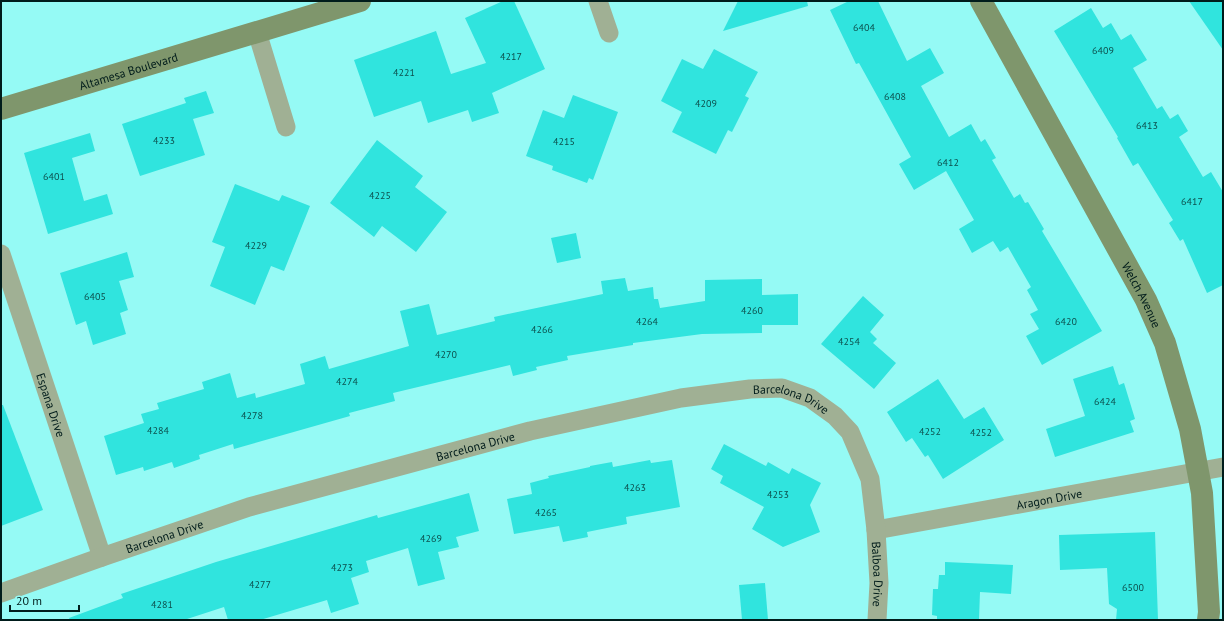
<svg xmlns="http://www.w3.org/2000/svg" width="1224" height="621" font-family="'PT Sans',sans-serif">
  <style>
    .building { fill: #30e4de }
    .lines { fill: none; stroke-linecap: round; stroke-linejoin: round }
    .street { stroke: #a0b094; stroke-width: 19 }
    .secondary { stroke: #7f966c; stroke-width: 22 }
    .labels { text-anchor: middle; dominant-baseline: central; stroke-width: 3.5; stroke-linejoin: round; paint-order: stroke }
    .number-label { font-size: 10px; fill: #0c4e4c }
    .street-label { font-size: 12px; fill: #001c1b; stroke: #95faf5 }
  </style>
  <rect width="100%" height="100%" fill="#95faf5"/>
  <g class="building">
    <polygon points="503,1 514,1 545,69 492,93 499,113 472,122 468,110 428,123 421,101 374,117 354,60 436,31 451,74 486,63 465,18"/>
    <polygon points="738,1 807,1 808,6 723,31"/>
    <polygon points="849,1 878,1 907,61 930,48 944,73 921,86 949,137 971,124 981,142 985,139 996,158 992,160 1014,198 1020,194 1025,203 1028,202 1044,229 1042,231 1102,331 1042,365 1026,336 1039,329 1030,314 1038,310 1027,290 1031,287 1008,247 1000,252 993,241 972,253 959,229 974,220 946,171 914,190 899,164 911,157 859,63 856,64 830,10"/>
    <polygon points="1189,1 1223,1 1223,50"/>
    <polygon points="1091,8 1103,28 1111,23 1121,40 1131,34 1147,60 1133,68 1157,109 1162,106 1170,119 1178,114 1188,131 1179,137 1203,177 1211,172 1223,192 1223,285 1207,293 1183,239 1180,241 1169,223 1173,220 1138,163 1133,166 1117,138 1118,137 1054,31"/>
    <polygon points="714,49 758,72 745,96 749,98 732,132 728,130 716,154 672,132 682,112 661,101 682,59 703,69"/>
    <polygon points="206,91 214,113 193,119 205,155 140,176 122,124 186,103 184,98"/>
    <polygon points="573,95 618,112 593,180 589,178 587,183 552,170 553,166 526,156 543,110 564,118"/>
    <polygon points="90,133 95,151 72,158 84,201 107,194 113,214 48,234 24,153"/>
    <polygon points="377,140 423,176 415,187 447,212 416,252 382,226 374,237 330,203"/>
    <polygon points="235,184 279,201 282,195 310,206 284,271 271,266 255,305 210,286 225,247 212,242"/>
    <polygon points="576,233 581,258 557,263 551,238"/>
    <polygon points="127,252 134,277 119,281 128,310 120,313 126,334 93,345 86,321 76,325 60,273"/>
    <polygon points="625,278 628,291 653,287 654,299 658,299 660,308 705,301 705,280 762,279 762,295 798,294 798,325 762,325 762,333 702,334 633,343 633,345 567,356 568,360 536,367 537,370 513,376 510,365 393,393 395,401 349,413 350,416 234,449 233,444 199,455 200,459 174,468 172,462 144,471 143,467 116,475 104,436 144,423 141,414 159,409 157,403 204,389 202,382 230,373 237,398 255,393 256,398 305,384 300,364 325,356 329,369 409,346 400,311 429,304 437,335 495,321 494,317 603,294 601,281"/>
    <polygon points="863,296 884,315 870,332 877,339 873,343 896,363 874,389 821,344"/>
    <polygon points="1113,366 1119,385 1124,383 1135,419 1130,421 1134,432 1055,457 1046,429 1085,416 1073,379"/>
    <polygon points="938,379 964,419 984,407 1004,440 943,479 928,455 925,457 912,438 906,442 887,412"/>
    <polygon points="1,405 3,405 43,510 1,526"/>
    <polygon points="724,444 766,466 768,462 789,474 792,468 821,483 810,505 820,532 783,547 752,529 764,507 720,483 723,476 711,469"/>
    <polygon points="650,460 651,463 672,460 680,507 626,517 627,524 587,532 588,537 563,542 559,526 514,534 507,499 532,494 530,483 549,478 548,476 590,467 590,466 612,462 613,467"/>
    <polygon points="469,493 479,531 456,537 459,547 438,552 445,579 418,586 408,548 366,561 369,572 351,578 359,604 331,613 327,600 260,620 228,620 224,607 184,620 70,620 69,618 123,598 121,594 216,562 377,515 378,518"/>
    <polygon points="1155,532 1158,620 1116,620 1117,609 1109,604 1107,568 1060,570 1059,535"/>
    <polygon points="945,562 1013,565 1011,594 980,592 979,620 937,620 937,616 932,615 933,589 938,589 939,575 945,575"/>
    <polygon points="765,583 768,620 742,620 739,585"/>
  </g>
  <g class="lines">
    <g class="street">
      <polyline points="598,1 609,33"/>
      <polyline points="257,32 286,127"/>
      <path id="s1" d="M1 254 102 557"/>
      <path id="s2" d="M876 530 1223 467"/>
      <path id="s3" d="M1 593 102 557 249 507 530 431 681 398 750 389 782 388 810 398 835 416 850 432 870 479 876 530 879 583 877 620"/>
    </g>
    <g class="secondary">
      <path id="s4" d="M981 1 1146 300 1165 343 1190 429 1202 493 1209 612 1208 620"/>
      <path id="s5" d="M1 109 360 1"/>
    </g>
  </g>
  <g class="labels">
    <g class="number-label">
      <text x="864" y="27">6404</text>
      <text x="1103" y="50">6409</text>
      <text x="511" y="56">4217</text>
      <text x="404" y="72">4221</text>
      <text x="895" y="96">6408</text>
      <text x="706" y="103">4209</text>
      <text x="1147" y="125">6413</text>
      <text x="164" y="140">4233</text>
      <text x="564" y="141">4215</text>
      <text x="948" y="162">6412</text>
      <text x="54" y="176">6401</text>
      <text x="380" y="195">4225</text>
      <text x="1192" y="201">6417</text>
      <text x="256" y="245">4229</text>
      <text x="95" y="296">6405</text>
      <text x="752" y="310">4260</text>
      <text x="647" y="321">4264</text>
      <text x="1066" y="321">6420</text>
      <text x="542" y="329">4266</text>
      <text x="849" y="341">4254</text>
      <text x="446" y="354">4270</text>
      <text x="347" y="381">4274</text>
      <text x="1105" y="401">6424</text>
      <text x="252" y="415">4278</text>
      <text x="158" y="430">4284</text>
      <text x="930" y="431">4252</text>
      <text x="981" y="432">4252</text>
      <text x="635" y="487">4263</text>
      <text x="778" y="494">4253</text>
      <text x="546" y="512">4265</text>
      <text x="431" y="538">4269</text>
      <text x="342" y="567">4273</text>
      <text x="260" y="584">4277</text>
      <text x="1133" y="587">6500</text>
      <text x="162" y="604">4281</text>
    </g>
    <g class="street-label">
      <text stroke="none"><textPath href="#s5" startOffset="133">Altamesa Boulevard</textPath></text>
      <text stroke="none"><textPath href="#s4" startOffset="335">Welch Avenue</textPath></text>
      <text stroke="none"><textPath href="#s3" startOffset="821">Barcelona Drive</textPath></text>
      <text stroke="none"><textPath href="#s1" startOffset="159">Espana Drive</textPath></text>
      <text stroke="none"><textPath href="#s3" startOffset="497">Barcelona Drive</textPath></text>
      <text stroke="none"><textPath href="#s2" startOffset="176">Aragon Drive</textPath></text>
      <text stroke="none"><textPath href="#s3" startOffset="173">Barcelona Drive</textPath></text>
      <text stroke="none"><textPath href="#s3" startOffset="1039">Balboa Drive</textPath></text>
    </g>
  </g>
  <rect width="1224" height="621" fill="none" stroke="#001c1b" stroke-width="4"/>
  <path d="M10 605v6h69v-6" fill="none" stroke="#001c1b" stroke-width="2"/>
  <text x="16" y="605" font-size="12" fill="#001c1b" stroke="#95faf5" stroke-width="3" paint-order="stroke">20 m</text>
</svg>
